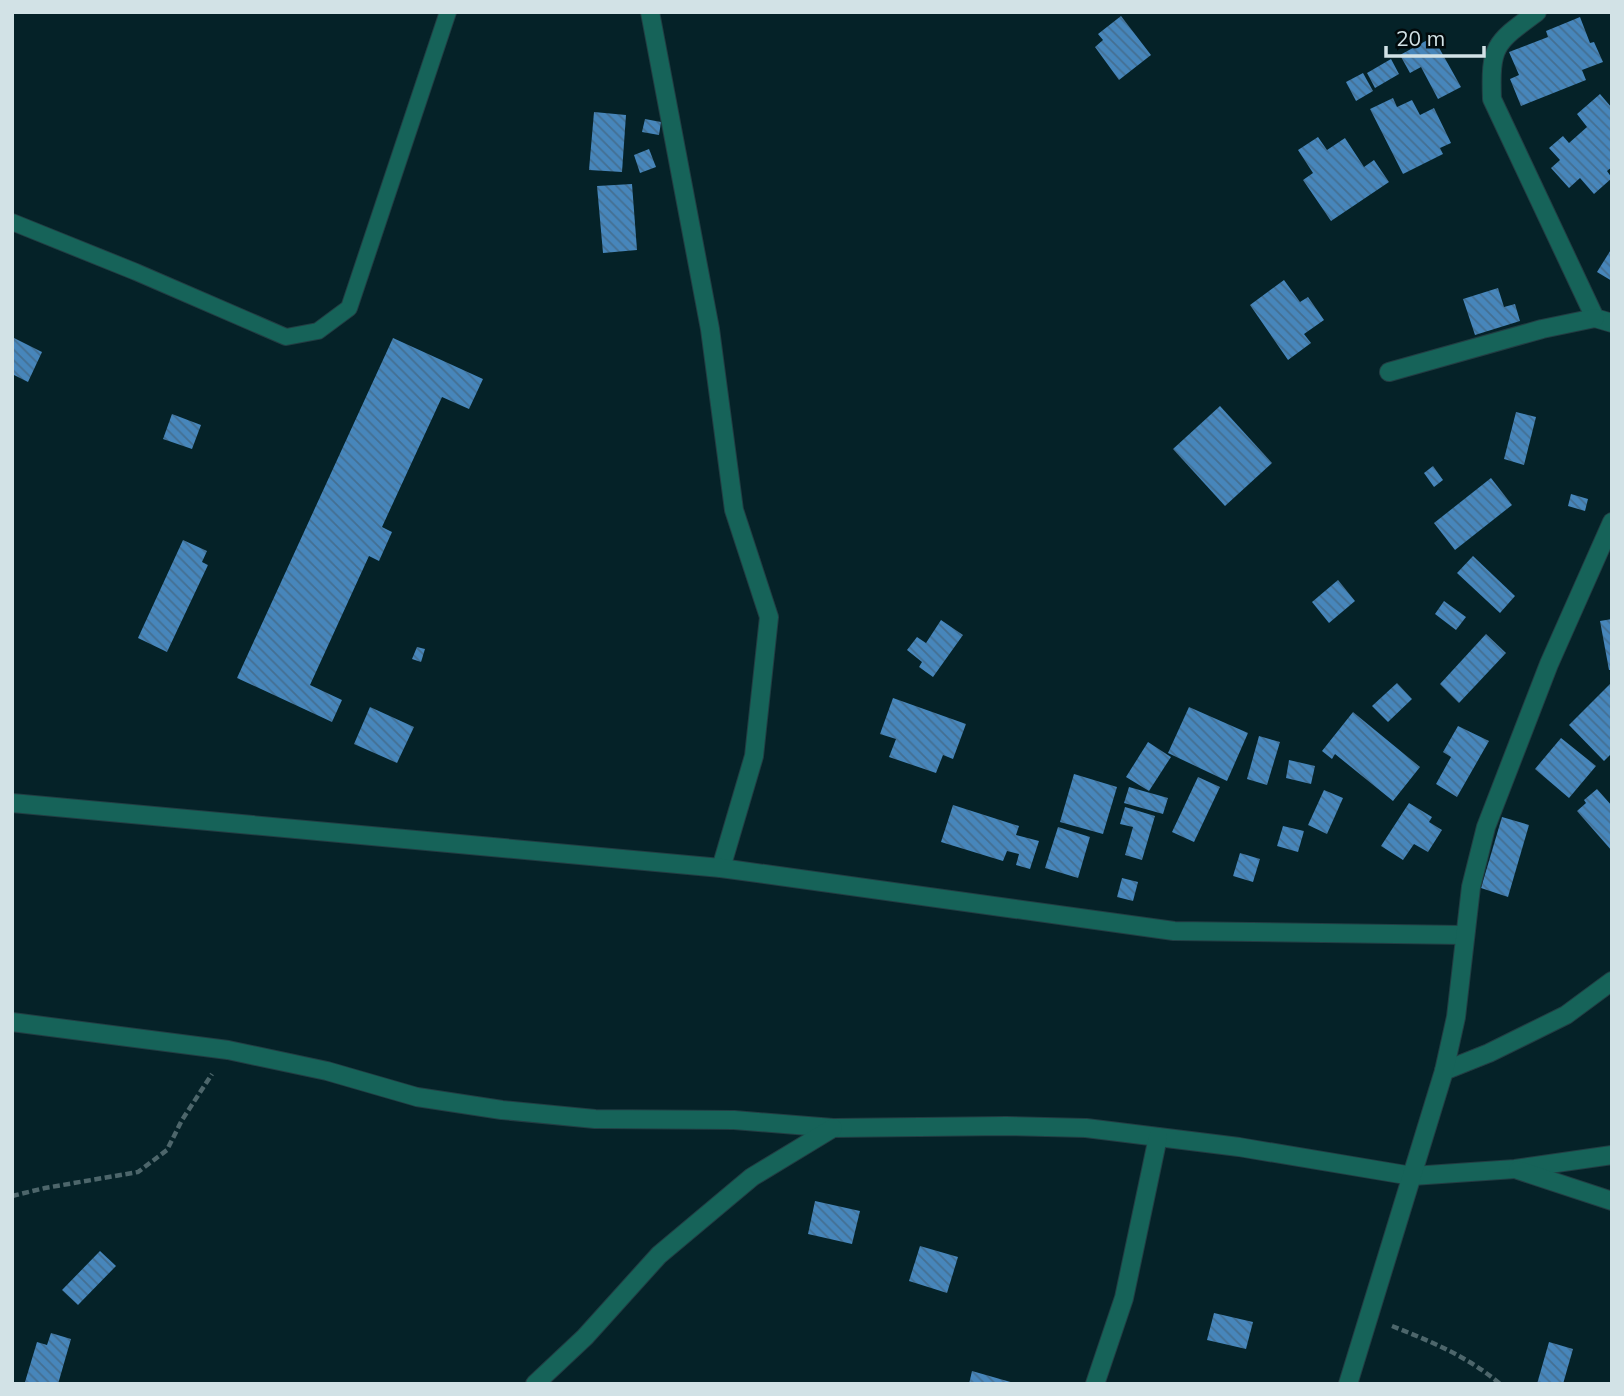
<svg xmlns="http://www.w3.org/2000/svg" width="1624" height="1396" font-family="Mulish,sans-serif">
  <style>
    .building { fill: url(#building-back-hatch) }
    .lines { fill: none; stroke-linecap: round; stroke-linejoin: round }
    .lane-casing { stroke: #223d43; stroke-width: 18 }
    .street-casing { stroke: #223d43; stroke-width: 20 }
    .path { stroke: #4d666b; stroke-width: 4.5; stroke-dasharray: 7 3.5; stroke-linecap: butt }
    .lane { stroke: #166359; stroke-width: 16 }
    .street { stroke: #166359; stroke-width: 18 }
  </style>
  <defs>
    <pattern id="building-back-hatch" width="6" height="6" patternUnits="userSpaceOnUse" patternTransform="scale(1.75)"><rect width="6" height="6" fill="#4786bb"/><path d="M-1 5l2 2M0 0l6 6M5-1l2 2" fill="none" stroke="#446f92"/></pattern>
  </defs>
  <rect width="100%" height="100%" fill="#052228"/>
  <g class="building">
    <polygon points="1121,16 1151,55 1119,80 1095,47 1103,40 1098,34"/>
    <polygon points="1580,17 1590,43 1594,42 1603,62 1582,70 1586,80 1521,106 1510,79 1519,75 1509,52 1548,37 1546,31"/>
    <polygon points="1433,37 1461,87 1438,99 1421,67 1410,73 1400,55"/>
    <polygon points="1391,59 1399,74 1375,88 1367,73"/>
    <polygon points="1363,73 1373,91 1356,101 1346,82"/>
    <polygon points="1600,94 1612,108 1612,167 1607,171 1612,178 1594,194 1580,178 1569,188 1551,168 1560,160 1549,148 1563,136 1569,143 1587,127 1577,114"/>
    <polygon points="1393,98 1397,107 1412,100 1420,115 1434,108 1451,143 1440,148 1443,154 1403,174 1370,109"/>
    <polygon points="594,112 626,115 622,172 589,170"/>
    <polygon points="645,119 661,122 659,135 642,132"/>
    <polygon points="1318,137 1327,150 1345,138 1364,167 1374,160 1389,182 1331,221 1303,180 1313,173 1298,150"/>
    <polygon points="649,149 656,167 640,173 634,155"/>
    <polygon points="632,184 637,250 603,253 597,186"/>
    <polygon points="1612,248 1612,281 1597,272"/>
    <polygon points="1284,280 1300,302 1308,297 1324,320 1304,334 1311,343 1288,360 1250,305"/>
    <polygon points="1498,288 1504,307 1515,304 1520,321 1475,335 1463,299"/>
    <polygon points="12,337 42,352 28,382 12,374"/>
    <polygon points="393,338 483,379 469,409 442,397 382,527 392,532 379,561 369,556 310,685 342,700 332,722 237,678"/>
    <polygon points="1220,406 1272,463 1225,506 1173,449"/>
    <polygon points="1516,412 1536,417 1524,465 1504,459"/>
    <polygon points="172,414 201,425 192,449 163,439"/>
    <polygon points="1433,466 1443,480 1434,487 1424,473"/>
    <polygon points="1491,478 1512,505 1455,550 1434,523"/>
    <polygon points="1571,494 1588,499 1585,511 1568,506"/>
    <polygon points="183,540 207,551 202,562 208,565 167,652 138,638"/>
    <polygon points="1473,556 1515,596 1500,613 1457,573"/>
    <polygon points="1338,580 1355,601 1329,623 1312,602"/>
    <polygon points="1444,601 1466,617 1456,630 1435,614"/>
    <polygon points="1612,619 1612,670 1609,670 1600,621"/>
    <polygon points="941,620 963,635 933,677 919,667 922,662 907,650 917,637 926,643"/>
    <polygon points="1486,634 1506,653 1459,703 1440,684"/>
    <polygon points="417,647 425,649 421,662 412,659"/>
    <polygon points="1612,682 1612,753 1604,761 1569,725"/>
    <polygon points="1397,683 1412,699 1388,722 1372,706"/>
    <polygon points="893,698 966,724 953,759 943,755 936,773 889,757 896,739 880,734"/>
    <polygon points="370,707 414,727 397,763 354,744"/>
    <polygon points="1189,707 1248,733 1227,781 1168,753"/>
    <polygon points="1353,712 1420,767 1393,801 1335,754 1332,759 1322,751"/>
    <polygon points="1458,726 1489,741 1457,797 1436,784 1451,757 1443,752"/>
    <polygon points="1259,736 1280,742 1267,785 1247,779"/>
    <polygon points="1561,738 1596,766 1569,798 1535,769"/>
    <polygon points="1148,742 1171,757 1149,791 1126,777"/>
    <polygon points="1289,760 1315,766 1311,784 1286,778"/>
    <polygon points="1074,774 1117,787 1103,834 1060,822"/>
    <polygon points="1198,777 1220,787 1194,842 1172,832"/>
    <polygon points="1129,787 1168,798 1163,814 1124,803"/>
    <polygon points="1597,789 1612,806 1612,851 1577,811 1586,803 1584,800"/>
    <polygon points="1324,790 1343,798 1327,834 1308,825"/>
    <polygon points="1409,803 1432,817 1429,822 1442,830 1428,852 1414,844 1403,860 1381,846"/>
    <polygon points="953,805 1019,826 1016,835 1039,841 1030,869 1016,865 1019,854 1007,851 1003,861 941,842"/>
    <polygon points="1125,807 1155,816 1142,860 1125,855 1133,827 1120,824"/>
    <polygon points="1502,817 1529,825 1508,897 1481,888"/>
    <polygon points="1283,826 1304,831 1298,852 1277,846"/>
    <polygon points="1058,827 1090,837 1078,878 1045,868"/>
    <polygon points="1240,853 1260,859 1253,882 1233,876"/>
    <polygon points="1122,878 1138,882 1133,901 1117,897"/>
    <polygon points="815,1201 860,1211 852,1244 808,1234"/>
    <polygon points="920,1246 958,1257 947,1293 909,1281"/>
    <polygon points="100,1251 116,1266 78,1305 62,1290"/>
    <polygon points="1214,1313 1253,1322 1246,1349 1207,1340"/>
    <polygon points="51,1333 71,1339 58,1384 25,1382 37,1342 47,1345"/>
    <polygon points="1549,1342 1573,1349 1563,1384 1537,1384"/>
    <polygon points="972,1371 1014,1383 1014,1384 969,1384"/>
  </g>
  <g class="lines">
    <defs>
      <polyline id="lane" points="12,222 136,272 286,337 318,331 349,308 448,12"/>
      <g id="street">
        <polyline points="650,12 710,329 734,510 769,617 754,756 721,868"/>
        <path d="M1537 12C1495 43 1490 45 1492 99L1595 318 1612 323"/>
        <polyline points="1389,372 1542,329 1595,318"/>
        <polyline points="12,803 721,868 1174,931 1464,935"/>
        <polyline points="12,1022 228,1050 327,1071 417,1097 502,1110 595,1119 734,1120 833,1128 1006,1126 1086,1128 1239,1147 1412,1176 1515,1169 1612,1155"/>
        <polyline points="1444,1071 1489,1053 1566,1015 1612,981"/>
        <polyline points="1518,1170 1612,1201"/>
        <polyline points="535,1384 585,1337 659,1255 752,1177 833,1128"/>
        <polyline points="1095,1384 1124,1298 1158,1137"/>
        <polyline points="1348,1384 1444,1071 1456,1017 1471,887 1486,827 1549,664 1612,522"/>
      </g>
    </defs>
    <use href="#lane" class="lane-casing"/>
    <use href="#street" class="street-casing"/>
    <g class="path">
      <polyline points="12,1196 45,1188 138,1172 167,1150 182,1120 212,1074"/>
      <path d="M1392 1326C1430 1341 1469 1357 1500 1384"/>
    </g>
    <use href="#lane" class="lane"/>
    <use href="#street" class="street"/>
  </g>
  <rect width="1624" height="1396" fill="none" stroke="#d2e2e6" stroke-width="28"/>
  <path d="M1386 46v10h98v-10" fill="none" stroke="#d2e2e6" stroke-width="3.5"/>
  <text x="1396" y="46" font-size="21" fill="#d2e2e6" stroke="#020a0c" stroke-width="5" paint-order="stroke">20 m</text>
</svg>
